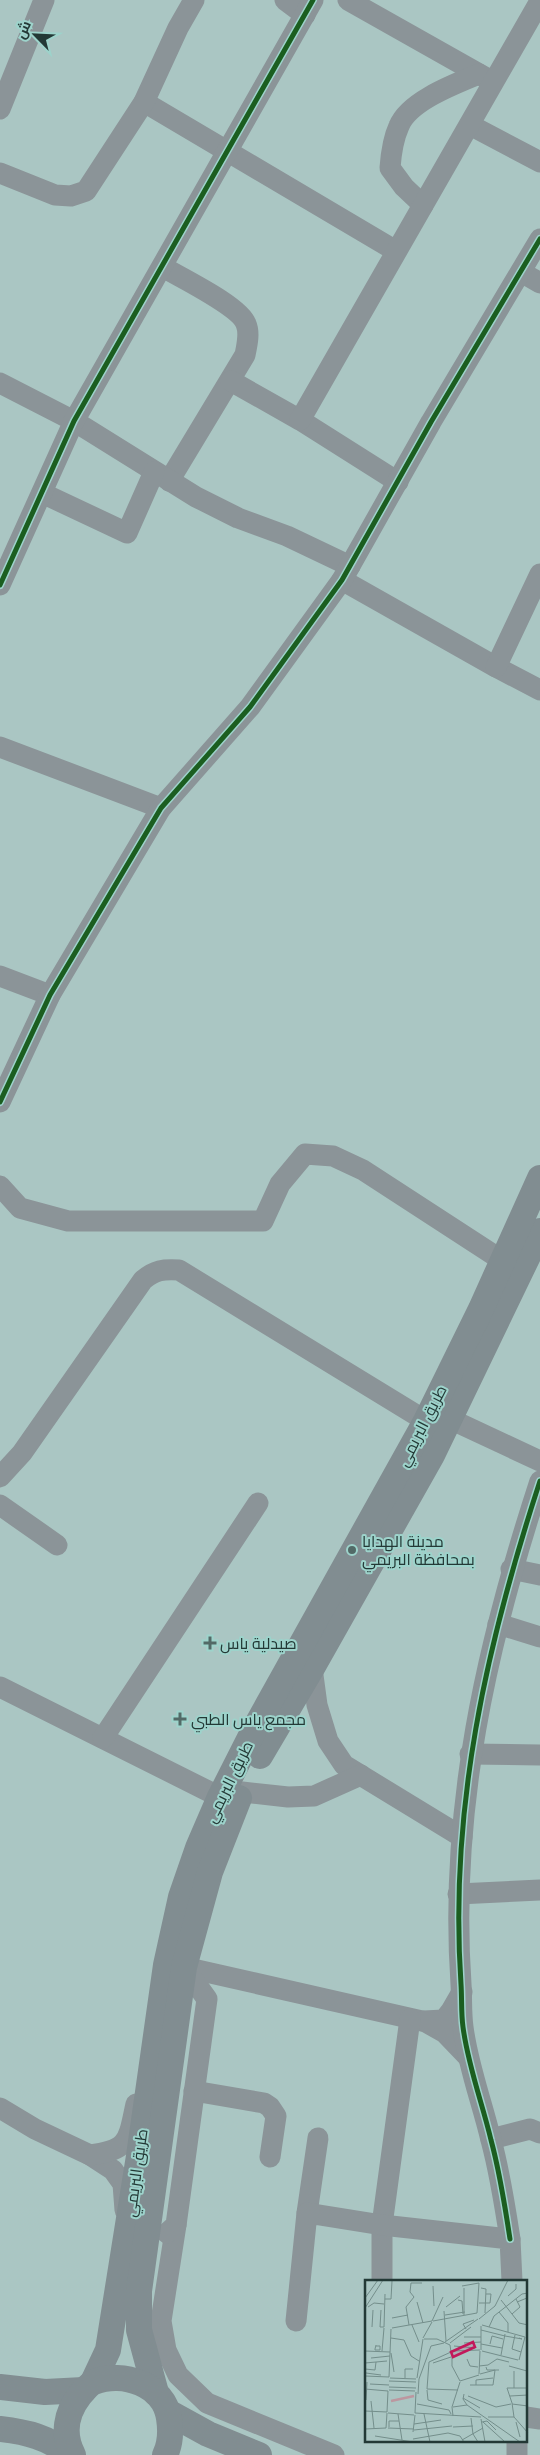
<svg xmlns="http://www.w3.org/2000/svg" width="540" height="2455" font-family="'Zilla Slab',Cairo,serif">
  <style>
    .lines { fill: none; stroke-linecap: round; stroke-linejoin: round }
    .minor { stroke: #8b9498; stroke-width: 21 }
    .major { stroke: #818d91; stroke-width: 26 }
    .cycleway-casing { stroke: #9dd3cb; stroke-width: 8 }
    .cycleway { stroke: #1b5e20; stroke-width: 5 }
    .poi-dot { fill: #526a67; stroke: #9dd3cb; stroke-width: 2 }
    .labels { text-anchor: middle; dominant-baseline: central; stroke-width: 4; stroke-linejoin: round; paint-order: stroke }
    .street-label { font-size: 16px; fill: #233936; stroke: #9dd3cb }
    .poi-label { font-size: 16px; fill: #233936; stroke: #9dd3cb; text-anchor: start }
    .inset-river { fill: none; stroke: #bc97a0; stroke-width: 2.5 }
    .inset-road { fill: none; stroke: #748e8b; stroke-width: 1 }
    .view { fill: #c2185b; fill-opacity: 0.15; stroke: #c2185b; stroke-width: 2.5 }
    .inset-edge { fill: none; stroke: #233936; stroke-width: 2.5 }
  </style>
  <rect width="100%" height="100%" fill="#aac6c3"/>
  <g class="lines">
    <g class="minor">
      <polyline points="285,0 305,15"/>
      <polyline points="348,0 488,79"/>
      <polyline points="144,102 396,251"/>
      <polyline points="0,109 44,0"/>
      <polyline points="470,125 540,162"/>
      <polyline points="0,173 55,195 71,196 86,191 144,102 178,28 194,0"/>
      <path d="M423 205 404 187 390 168C391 154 393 139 399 126 409 101 455 84 479 74"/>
      <path d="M163 267C181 278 240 306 246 324 250 333 247 345 245 355L169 481"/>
      <polyline points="521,272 540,283"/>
      <polyline points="231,381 300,420 398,482"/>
      <polyline points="0,383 74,421 196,497 238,518 287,536 350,566"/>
      <polyline points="300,420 540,1"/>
      <polyline points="42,493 127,533 154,472"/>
      <polyline points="342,580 496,667 540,690"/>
      <polyline points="0,585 74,421 313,0"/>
      <polyline points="496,667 540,574"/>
      <polyline points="0,747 161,808"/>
      <polyline points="0,976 50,995"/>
      <polyline points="0,1102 50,995 161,808 250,707 342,580 431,422 540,239"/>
      <polyline points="0,1186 20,1208 68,1221 263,1221 280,1184 305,1154 333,1156 363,1170 503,1261"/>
      <polyline points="450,1419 540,1461"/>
      <path d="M0 1477 22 1453 143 1280C155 1270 163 1269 179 1270L426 1421"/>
      <polyline points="0,1505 57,1545"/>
      <polyline points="511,1569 540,1575"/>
      <polyline points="498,1624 540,1637"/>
      <polyline points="312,1668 317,1705 328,1741 344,1765 462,1837"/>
      <polyline points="0,1687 220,1797"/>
      <polyline points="103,1738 258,1503"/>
      <polyline points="470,1754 540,1755"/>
      <polyline points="242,1792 288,1797 314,1796 361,1775"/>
      <polyline points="458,1894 540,1890"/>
      <polyline points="184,1967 422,2021"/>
      <polyline points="462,1992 451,2011 444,2020 424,2021 445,2033 468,2057"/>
      <polyline points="194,2091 264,2103 270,2107 276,2116 270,2157"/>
      <polyline points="0,2108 35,2129 90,2155 113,2170 123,2184 125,2210"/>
      <polyline points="491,2139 530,2129 540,2133"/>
      <path d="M90 2155C130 2150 128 2140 136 2104"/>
      <polyline points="307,2213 318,2138"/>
      <polyline points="176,2225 161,2321 166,2350 178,2375 207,2403 334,2455"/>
      <polyline points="167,2233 176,2225 207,1999 184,1967"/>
      <path d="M510 2239C505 2206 500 2173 491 2140 482 2102 468 2066 463 2027 461 2013 462 1999 461 1984 449 1810 486 1646 540 1481"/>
      <polyline points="382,2281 382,2225 410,2019"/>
      <polyline points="296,2321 307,2213 382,2225 510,2239 512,2281"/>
      <polyline points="526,2417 540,2419"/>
      <polyline points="517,2455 517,2441"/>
    </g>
    <g class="major">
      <polyline points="260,1756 312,1668 432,1455 540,1231"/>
      <polyline points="93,2382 108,2350 139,2156 166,1965 181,1897 198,1848 220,1797 255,1728 426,1421 481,1309 540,1178"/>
      <polyline points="0,2387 45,2392 84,2390"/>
      <polyline points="156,2393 139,2330 139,2291 184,1967 210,1872 239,1798"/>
      <polyline points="168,2412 208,2434 259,2455"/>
      <path d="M0 2429C26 2432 49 2437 69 2455"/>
      <path d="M73 2455C62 2434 66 2413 80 2395 84 2391 89 2384 94 2382 123 2370 164 2385 169 2418 171 2431 171 2443 165 2455"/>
    </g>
    <defs>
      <g id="cycleway">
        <polyline points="0,585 74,421 313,0"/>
        <polyline points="0,1102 50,995 161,808 250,707 342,580 431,422 540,239"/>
        <path d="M510 2239C505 2206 500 2173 491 2140 482 2102 468 2066 463 2027 461 2013 462 1999 461 1984 449 1810 486 1646 540 1481"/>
      </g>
    </defs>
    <use href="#cycleway" class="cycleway-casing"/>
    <use href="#cycleway" class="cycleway"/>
  </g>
  <g class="poi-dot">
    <circle cx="352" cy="1550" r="5"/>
    <path d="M207.5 1635.5h5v5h5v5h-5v5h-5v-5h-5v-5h5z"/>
    <path d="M177.5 1711.5h5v5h5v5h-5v5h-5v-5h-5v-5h5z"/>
  </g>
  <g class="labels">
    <g class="street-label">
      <text transform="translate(422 1426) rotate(-63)">طريق البريمي</text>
      <text transform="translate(229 1782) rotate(-64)">طريق البريمي</text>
      <text transform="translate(136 2173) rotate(-82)">طريق البريمي</text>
    </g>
    <g class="poi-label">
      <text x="362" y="1541">مدينة الهدايا<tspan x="362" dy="18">بمحافظة البريمي</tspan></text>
      <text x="220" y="1643">صيدلية ياس</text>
      <text x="191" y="1719">مجمع ياس الطبي</text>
    </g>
  </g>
  <g transform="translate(365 2280)">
    <rect width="162" height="162" fill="#aac6c3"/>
    <path class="inset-river" d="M26 121 49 116"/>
    <path class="inset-road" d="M68 6 69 26M97 6 114 3M116 8 121 9 120 33M143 16 151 9V4M0 18 13 0M20 19H26L27 1M93 20 97 21 98 34M136 20 154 43 163 45M52 22 58 43M152 22 162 18V13M114 23H125L126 14H121M3 27 9 23 19 24M41 27 49 17 45 12 46 3H57M41 27 44 45M81 27 95 16M0 28 18 0M79 31 81 61M134 32 143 43V52M112 33 114 3M147 34 155 27 151 19M80 35 100 32M99 35V8M27 38 43 35M114 39 130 26 143 0M67 41 78 17M68 41 112 33M47 45 54 62M117 45 160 57M7 47 8 30M15 47H19L20 14M15 47 16 30M124 47 129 36 157 14 163 13M27 48 67 41M101 49 98 44 109 40M116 50 140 56M150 55 147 69 156 72M140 56 157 59 154 58M99 57H116M26 58 39 60 46 76 54 81M58 58 67 42M59 59H72L85 65 86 72 64 82 62 109M80 62 113 39M85 63 106 47M99 63 116 62M116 64 137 68M125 64 127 56 138 59M11 66H15V70H10V69L11 65M89 66 110 68M116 70V46M0 71 25 72M17 71 19 48M86 71 115 70M117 71 153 80M26 73 29 92M87 73V86L95 101 114 95M136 75 140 54M6 78 25 76M102 79 105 86 113 87M154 80 160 57M0 83 22 81M68 83 86 77M114 86 123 85 132 79 144 82M144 86 162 91M121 87 122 90H134M0 89 10 90 11 82M1 93 16 95M114 94 115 71M115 94 130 90M0 96 24 97M24 97 26 49M25 98 51 99M40 98V89H48M52 98 58 59M24 101 51 102M5 104 24 105M105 105H128L130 90M111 105V100L128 98M24 107 51 108M142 108H163M142 108 147 123M149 108V91M0 109 23 111M62 109 93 110M24 110 50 111M62 110 63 120 77 124M53 114 54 99 66 66 79 63M103 116 131 127 146 124M145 116 163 115M98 118 115 128M1 120 2 102M6 121 9 148M52 124 84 130 86 134M147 124 163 126M102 125 155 162M88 127 102 125 98 119 99 114M0 131 22 132M22 132 23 111M23 133 49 135M50 133 116 137M50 133 51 112M33 134 37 160M59 134 65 162M88 136 87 127 95 102M123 137H149L147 123M149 137 163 153M106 138 108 154 113 162M116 139 120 162M117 142 122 141 131 150M118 142 140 162M151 142 155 157M49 144 76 140M24 147V141H34M88 147 108 146M21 148 22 133M23 148 49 149M0 149 21 148M49 150 87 146M48 152 50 135M10 156 48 162M48 159 83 153 95 156 99 162M97 160 118 148"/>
    <path class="view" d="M108 62 110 67 88 77 86 72Z"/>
    <rect width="162" height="162" class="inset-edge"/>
  </g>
  <g transform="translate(35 35) rotate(294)" stroke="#9dd3cb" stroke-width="4" paint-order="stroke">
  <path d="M0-4L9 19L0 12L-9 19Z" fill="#233936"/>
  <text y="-8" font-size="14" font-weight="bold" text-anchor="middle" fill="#233936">ش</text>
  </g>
</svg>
